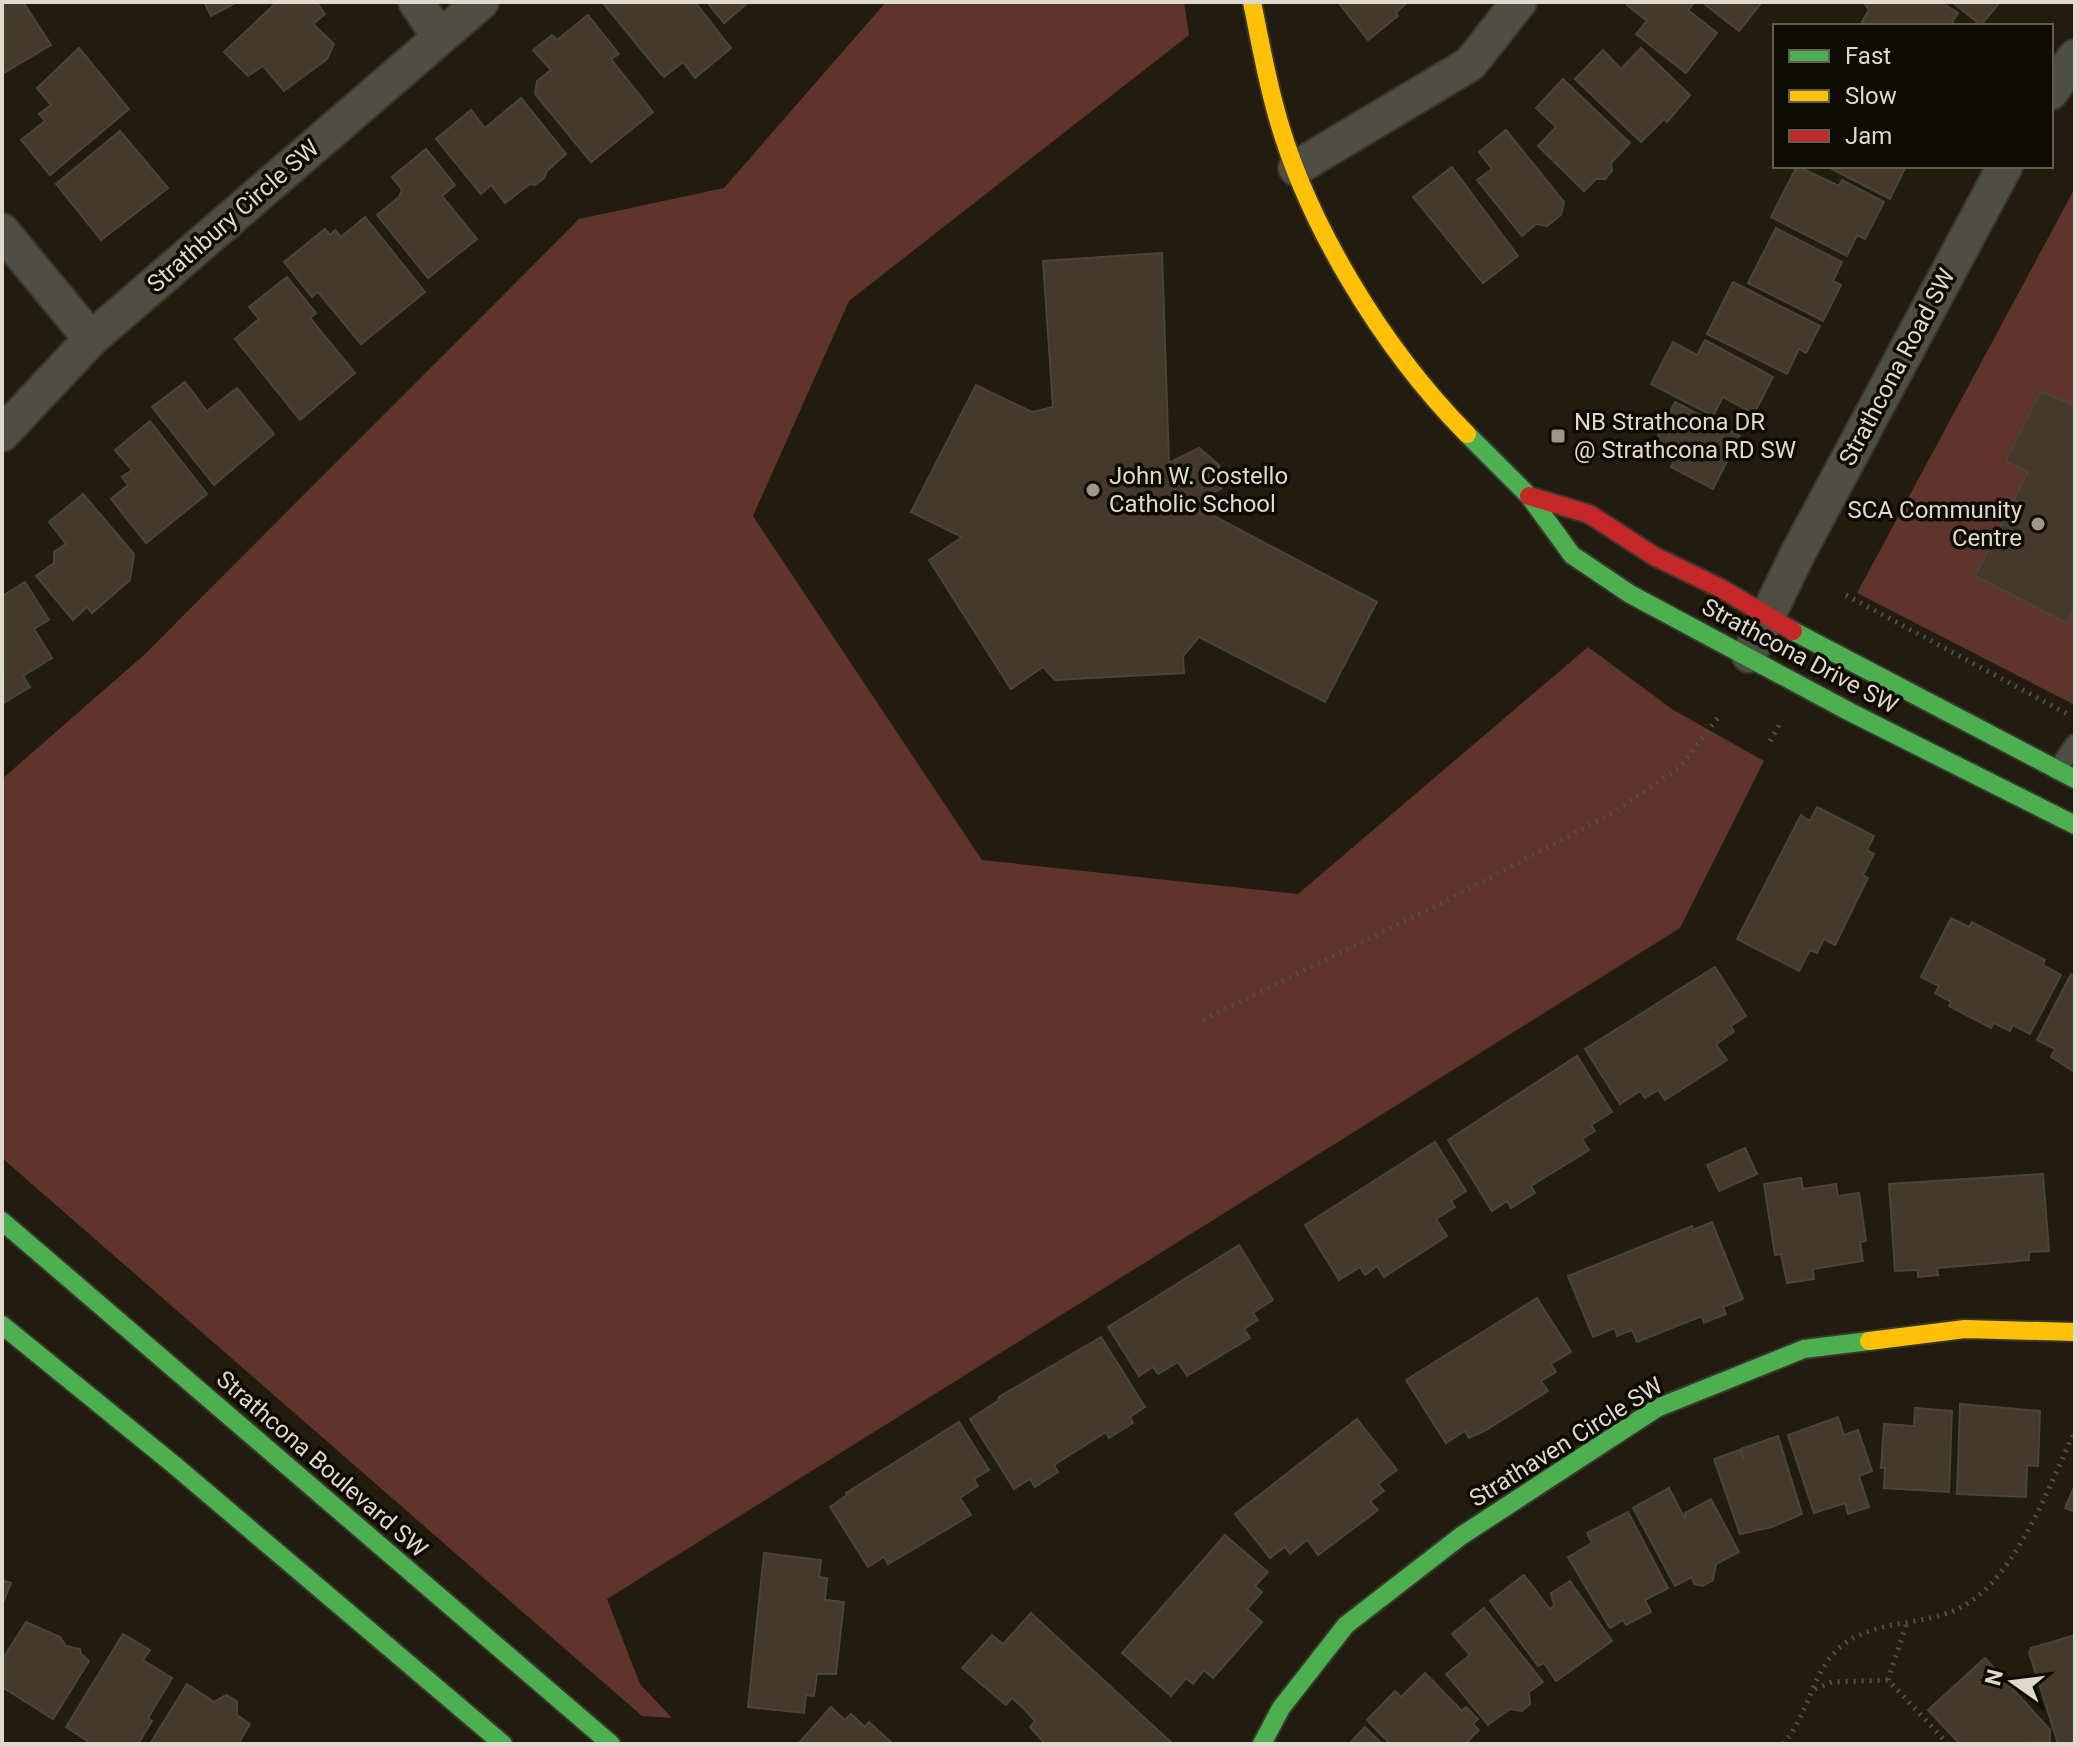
<svg xmlns="http://www.w3.org/2000/svg" width="2077" height="1746" font-family="Roboto,sans-serif">
  <style>
    .green { fill: #5e342b }
    .building { fill: #44392b; stroke: #4a443a; stroke-width: 2 }
    .lines { fill: none; stroke-linecap: round; stroke-linejoin: round }
    .lane-casing { stroke: #3a362b; stroke-width: 22 }
    .street-casing { stroke: #3a362b; stroke-width: 38 }
    .fast-casing { stroke: #3a362b; stroke-width: 22 }
    .slow-casing { stroke: #3a362b; stroke-width: 22 }
    .jam-casing { stroke: #3a362b; stroke-width: 22 }
    .path { stroke: #515046; stroke-width: 5; stroke-dasharray: 2 6; stroke-linecap: butt }
    .lane { stroke: #4e4e44; stroke-width: 18 }
    .street { stroke: #4e4e44; stroke-width: 34 }
    .fast { stroke: #4caf50; stroke-width: 18 }
    .slow { stroke: #ffc107; stroke-width: 18 }
    .jam { stroke: #c62828; stroke-width: 18 }
    .poi-dot { fill: #9c9789; stroke: #0e0b03; stroke-width: 3 }
    .labels { text-anchor: middle; dominant-baseline: central; stroke-width: 7; stroke-linejoin: round; paint-order: stroke }
    .street-label { font-size: 24px; fill: #ded9ca; stroke: #0e0b03 }
    .poi-label { font-size: 24px; fill: #ded9ca; stroke: #0e0b03; text-anchor: start }
  </style>
  <rect width="100%" height="100%" fill="#211c0f"/>
  <g class="green">
    <polygon points="886,2 1184,2 1189,35 849,301 753,516 982,860 1298,894 1588,647 1672,709 1764,761 1680,928 607,1599 640,1684 672,1718 642,1716 2,1158 2,779 144,655 579,219 724,188"/>
    <polygon points="2075,188 2075,705 1857,593"/>
  </g>
  <g class="building">
    <polygon points="2,2 23,2 51,45 2,74"/>
    <polygon points="204,2 237,2 211,16"/>
    <polygon points="277,2 316,2 325,14 313,24 334,44 327,59 284,91 263,66 248,76 224,52"/>
    <polygon points="695,2 731,48 695,78 683,62 664,77 661,74 603,3"/>
    <polygon points="707,2 749,2 724,23"/>
    <polygon points="1338,2 1408,2 1396,12 1398,16 1368,40"/>
    <polygon points="1629,2 1691,2 1693,4 1688,10 1717,33 1686,73 1636,34 1647,21 1627,5"/>
    <polygon points="1702,2 1762,2 1739,31"/>
    <polygon points="1863,2 1941,2 1958,13 1952,22 1957,26 1868,26 1862,22 1869,10"/>
    <polygon points="1952,2 2000,2 1981,25"/>
    <polygon points="588,15 619,54 611,59 653,112 591,162 535,94 537,81 551,70 533,50 552,35 557,40"/>
    <polygon points="79,48 129,109 50,175 21,140 45,121 39,114 51,105 37,88"/>
    <polygon points="1641,48 1690,95 1667,122 1664,119 1641,142 1575,79 1603,50 1621,69"/>
    <polygon points="1563,79 1630,143 1611,163 1612,171 1605,179 1596,179 1584,191 1538,146 1556,127 1536,108"/>
    <polygon points="521,98 566,154 547,171 544,178 535,185 530,184 505,203 491,185 481,194 436,139 471,110 485,128"/>
    <polygon points="1506,130 1564,202 1561,215 1547,226 1536,224 1522,236 1477,180 1492,169 1479,152"/>
    <polygon points="120,131 168,188 101,240 56,184"/>
    <polygon points="426,149 455,185 442,196 477,239 428,278 377,215 399,197 402,190 392,177"/>
    <polygon points="1797,166 1839,186 1842,180 1884,202 1865,239 1857,235 1847,256 1771,217"/>
    <polygon points="1826,166 1906,166 1890,199"/>
    <polygon points="1452,167 1518,256 1483,283 1413,197"/>
    <polygon points="365,217 425,292 361,344 318,292 312,297 284,262 325,229 330,235 335,230 341,237"/>
    <polygon points="1776,228 1842,262 1833,281 1841,285 1823,321 1748,283"/>
    <polygon points="1162,253 1169,463 1199,448 1219,465 1222,488 1193,505 1377,602 1325,702 1199,637 1183,656 1184,673 1055,680 1043,667 1011,689 929,560 962,537 911,512 976,385 1032,412 1053,407 1043,261"/>
    <polygon points="287,277 316,313 310,318 355,373 300,420 235,339 259,319 249,307"/>
    <polygon points="1733,282 1820,326 1806,353 1799,349 1787,374 1707,334"/>
    <polygon points="1705,340 1773,377 1754,414 1723,397 1713,416 1651,384 1673,342 1697,355"/>
    <polygon points="185,382 207,411 237,388 274,434 214,485 152,407"/>
    <polygon points="2041,391 2075,406 2075,608 2067,623 1975,576 2028,472 2006,461"/>
    <polygon points="1675,402 1740,436 1713,489 1671,467 1676,455 1654,444"/>
    <polygon points="150,421 207,494 146,543 111,499 128,485 122,477 132,470 115,450"/>
    <polygon points="83,494 134,554 130,580 92,613 87,607 73,620 36,576 54,563 54,552 66,544 49,522"/>
    <polygon points="25,582 49,620 34,629 52,658 23,676 30,687 4,703 2,596"/>
    <polygon points="1817,807 1874,836 1867,850 1874,854 1863,875 1868,878 1835,945 1824,939 1817,953 1810,950 1799,971 1737,939 1801,815 1810,821"/>
    <polygon points="1951,918 1969,927 1972,922 2045,960 2043,965 2061,975 2030,1034 2013,1025 2010,1031 1994,1023 1991,1028 1949,1006 1951,1002 1935,993 1939,986 1921,977"/>
    <polygon points="1715,967 1746,1016 1731,1026 1734,1032 1716,1044 1727,1060 1665,1100 1658,1090 1645,1098 1640,1091 1620,1104 1585,1049"/>
    <polygon points="2071,974 2075,976 2075,1072 2051,1057 2055,1049 2037,1040"/>
    <polygon points="1577,1056 1612,1112 1591,1125 1595,1131 1582,1139 1589,1150 1531,1186 1535,1193 1511,1208 1507,1201 1492,1211 1448,1140"/>
    <polygon points="1435,1142 1466,1191 1451,1201 1455,1207 1436,1219 1447,1236 1384,1277 1377,1266 1365,1275 1360,1267 1339,1280 1305,1225"/>
    <polygon points="1745,1148 1757,1174 1719,1191 1707,1165"/>
    <polygon points="2043,1174 2049,1251 2029,1252 2029,1260 1937,1268 1938,1275 1918,1277 1918,1270 1895,1271 1889,1184"/>
    <polygon points="1801,1178 1803,1189 1836,1184 1838,1196 1859,1193 1866,1241 1860,1242 1863,1261 1813,1269 1814,1279 1787,1283 1781,1254 1775,1255 1764,1184"/>
    <polygon points="1712,1222 1743,1299 1723,1307 1726,1314 1704,1323 1702,1316 1637,1342 1632,1330 1617,1336 1615,1328 1593,1337 1568,1276 1692,1226 1693,1230"/>
    <polygon points="1239,1245 1273,1300 1253,1313 1258,1320 1244,1329 1250,1338 1187,1376 1178,1362 1158,1374 1153,1367 1139,1376 1108,1327"/>
    <polygon points="1537,1298 1571,1352 1551,1364 1556,1372 1541,1381 1548,1391 1486,1430 1469,1438 1465,1431 1446,1443 1406,1380"/>
    <polygon points="1101,1337 1145,1407 1130,1417 1133,1423 1109,1438 1106,1432 1054,1465 1058,1472 1035,1487 1030,1479 1014,1489 970,1419 998,1401 999,1397"/>
    <polygon points="1960,1404 2040,1411 2038,1466 2027,1465 2026,1497 1957,1494"/>
    <polygon points="1915,1408 1952,1411 1949,1492 1884,1488 1885,1468 1881,1468 1884,1424 1914,1426"/>
    <polygon points="1838,1417 1844,1435 1858,1430 1872,1471 1859,1476 1869,1507 1848,1514 1845,1503 1814,1513 1788,1435"/>
    <polygon points="1357,1419 1397,1470 1378,1484 1384,1491 1370,1501 1378,1510 1318,1555 1307,1540 1290,1554 1285,1547 1270,1558 1235,1514"/>
    <polygon points="959,1422 989,1470 974,1479 978,1486 960,1498 971,1515 888,1564 884,1557 868,1567 830,1507 847,1495 846,1493"/>
    <polygon points="1778,1436 1802,1514 1772,1527 1740,1534 1714,1459 1739,1450 1744,1459 1741,1449"/>
    <polygon points="2075,1485 2075,1512 2065,1508"/>
    <polygon points="1669,1488 1686,1521 1685,1513 1711,1499 1739,1552 1716,1564 1713,1580 1703,1586 1694,1584 1692,1577 1675,1586 1633,1508"/>
    <polygon points="1628,1512 1668,1588 1645,1600 1651,1612 1626,1625 1623,1620 1610,1628 1568,1557 1592,1543 1587,1533"/>
    <polygon points="1225,1535 1268,1572 1255,1586 1262,1592 1247,1609 1262,1622 1213,1678 1204,1670 1193,1684 1186,1678 1171,1696 1122,1653"/>
    <polygon points="764,1553 821,1560 819,1577 827,1578 825,1600 844,1602 836,1674 817,1674 814,1696 806,1695 804,1713 748,1707"/>
    <polygon points="1524,1575 1550,1609 1554,1606 1551,1593 1570,1581 1612,1641 1556,1681 1544,1663 1538,1666 1490,1601"/>
    <polygon points="2,1580 11,1583 2,1605"/>
    <polygon points="1484,1608 1543,1682 1529,1692 1530,1704 1522,1711 1510,1709 1488,1725 1446,1674 1470,1655 1452,1634"/>
    <polygon points="1031,1613 1073,1652 1173,1744 1045,1744 1030,1727 1035,1721 1025,1710 1012,1698 1006,1705 962,1668 992,1635 1003,1644"/>
    <polygon points="26,1622 60,1637 66,1646 80,1649 81,1654 89,1661 53,1719 2,1687 2,1660"/>
    <polygon points="123,1634 150,1650 143,1660 172,1678 148,1718 152,1721 138,1744 92,1744 66,1727"/>
    <polygon points="2075,1635 2075,1744 2058,1744 2029,1652 2031,1648"/>
    <polygon points="1985,1658 2050,1730 2050,1742 1960,1744 1928,1710"/>
    <polygon points="1425,1673 1462,1711 1466,1707 1478,1719 1473,1724 1479,1730 1465,1744 1390,1744 1367,1720 1395,1691 1401,1697"/>
    <polygon points="187,1684 214,1702 226,1695 237,1701 237,1715 250,1724 238,1744 150,1744"/>
    <polygon points="831,1707 845,1720 851,1714 865,1727 869,1722 893,1744 798,1744"/>
    <polygon points="1365,1727 1382,1744 1349,1744"/>
  </g>
  <g class="lines">
    <defs>
      <polyline id="lane" points="2057,770 2075,744"/>
      <g id="street">
        <polyline points="416,2 439,36"/>
        <polyline points="2051,92 2075,57"/>
        <polyline points="1296,168 1470,64 1519,2"/>
        <polyline points="2,231 91,339"/>
        <polyline points="2,434 91,339 481,2"/>
        <polyline points="1749,655 1797,555 2005,166"/>
      </g>
      <g id="fast">
        <polyline points="1467,434 1529,496 1572,555 1630,594 1850,712 2075,825"/>
        <polyline points="1793,631 2075,779"/>
        <polyline points="2,1221 611,1744"/>
        <polyline points="2,1325 173,1464 503,1744"/>
        <polyline points="1262,1744 1281,1708 1346,1625 1461,1536 1657,1408 1804,1349 1869,1341"/>
      </g>
      <g id="slow">
        <path d="M1252 2C1259 36 1265 70 1274 104 1304 221 1383 349 1467 434"/>
        <polyline points="1869,1341 1965,1329 2075,1332"/>
      </g>
      <polyline id="jam" points="1529,496 1589,514 1654,556 1722,589 1793,631"/>
    </defs>
    <use href="#lane" class="lane-casing"/>
    <use href="#street" class="street-casing"/>
    <use href="#fast" class="fast-casing"/>
    <use href="#slow" class="slow-casing"/>
    <use href="#jam" class="jam-casing"/>
    <g class="path">
      <polyline points="1846,595 2071,716"/>
      <polyline points="1770,741 1782,720"/>
      <polyline points="1203,1020 1444,902 1614,812 1680,767 1720,715"/>
      <polyline points="1906,1625 1888,1680 1948,1744"/>
      <polyline points="1815,1689 1832,1682 1888,1680"/>
      <path d="M1783 1744C1809 1716 1812 1668 1843 1645 1872 1622 1913 1625 1948 1613 2012 1592 2048 1487 2075 1431"/>
    </g>
    <use href="#lane" class="lane"/>
    <use href="#street" class="street"/>
    <use href="#fast" class="fast"/>
    <use href="#slow" class="slow"/>
    <use href="#jam" class="jam"/>
  </g>
  <g class="poi-dot">
    <rect x="1550" y="428" width="16" height="16" rx="4"/>
    <circle cx="1093" cy="490" r="8"/>
    <circle cx="2038" cy="524" r="8"/>
  </g>
  <g class="labels">
    <g class="street-label">
      <text transform="translate(233 216) rotate(-41)">Strathbury Circle SW</text>
      <text transform="translate(1897 367) rotate(-62)">Strathcona Road SW</text>
      <text transform="translate(1800 656) rotate(28)">Strathcona Drive SW</text>
      <text transform="translate(1566 1442) rotate(-32)">Strathaven Circle SW</text>
      <text transform="translate(322 1464) rotate(41)">Strathcona Boulevard SW</text>
    </g>
    <g class="poi-label">
      <text x="1574" y="422">NB Strathcona DR<tspan x="1574" dy="28">@ Strathcona RD SW</tspan></text>
      <text x="1109" y="476">John W. Costello<tspan x="1109" dy="28">Catholic School</tspan></text>
      <text x="2022" y="510" text-anchor="end">SCA Community<tspan x="2022" dy="28">Centre</tspan></text>
    </g>
  </g>
  <rect width="2077" height="1746" fill="none" stroke="#ded9ca" stroke-width="8"/>
  <rect x="1773" y="24" width="280" height="144" fill="#0e0b03" stroke="#615d53" stroke-width="2"/>
  <rect x="1789" y="50" width="40" height="12" fill="#4caf50" stroke="#615d53" stroke-width="2"/>
  <text x="1845" y="64" font-size="24" fill="#ded9ca">Fast</text>
  <rect x="1789" y="90" width="40" height="12" fill="#ffc107" stroke="#615d53" stroke-width="2"/>
  <text x="1845" y="104" font-size="24" fill="#ded9ca">Slow</text>
  <rect x="1789" y="130" width="40" height="12" fill="#c62828" stroke="#615d53" stroke-width="2"/>
  <text x="1845" y="144" font-size="24" fill="#ded9ca">Jam</text>
  <g transform="translate(2013 1682) rotate(284)" stroke="#0e0b03" stroke-width="6" paint-order="stroke">
  <path d="M0-6L14 30L0 20L-14 30Z" fill="#ded9ca"/>
  <text y="-12" font-size="22" font-weight="bold" text-anchor="middle" fill="#ded9ca">N</text>
  </g>
</svg>
